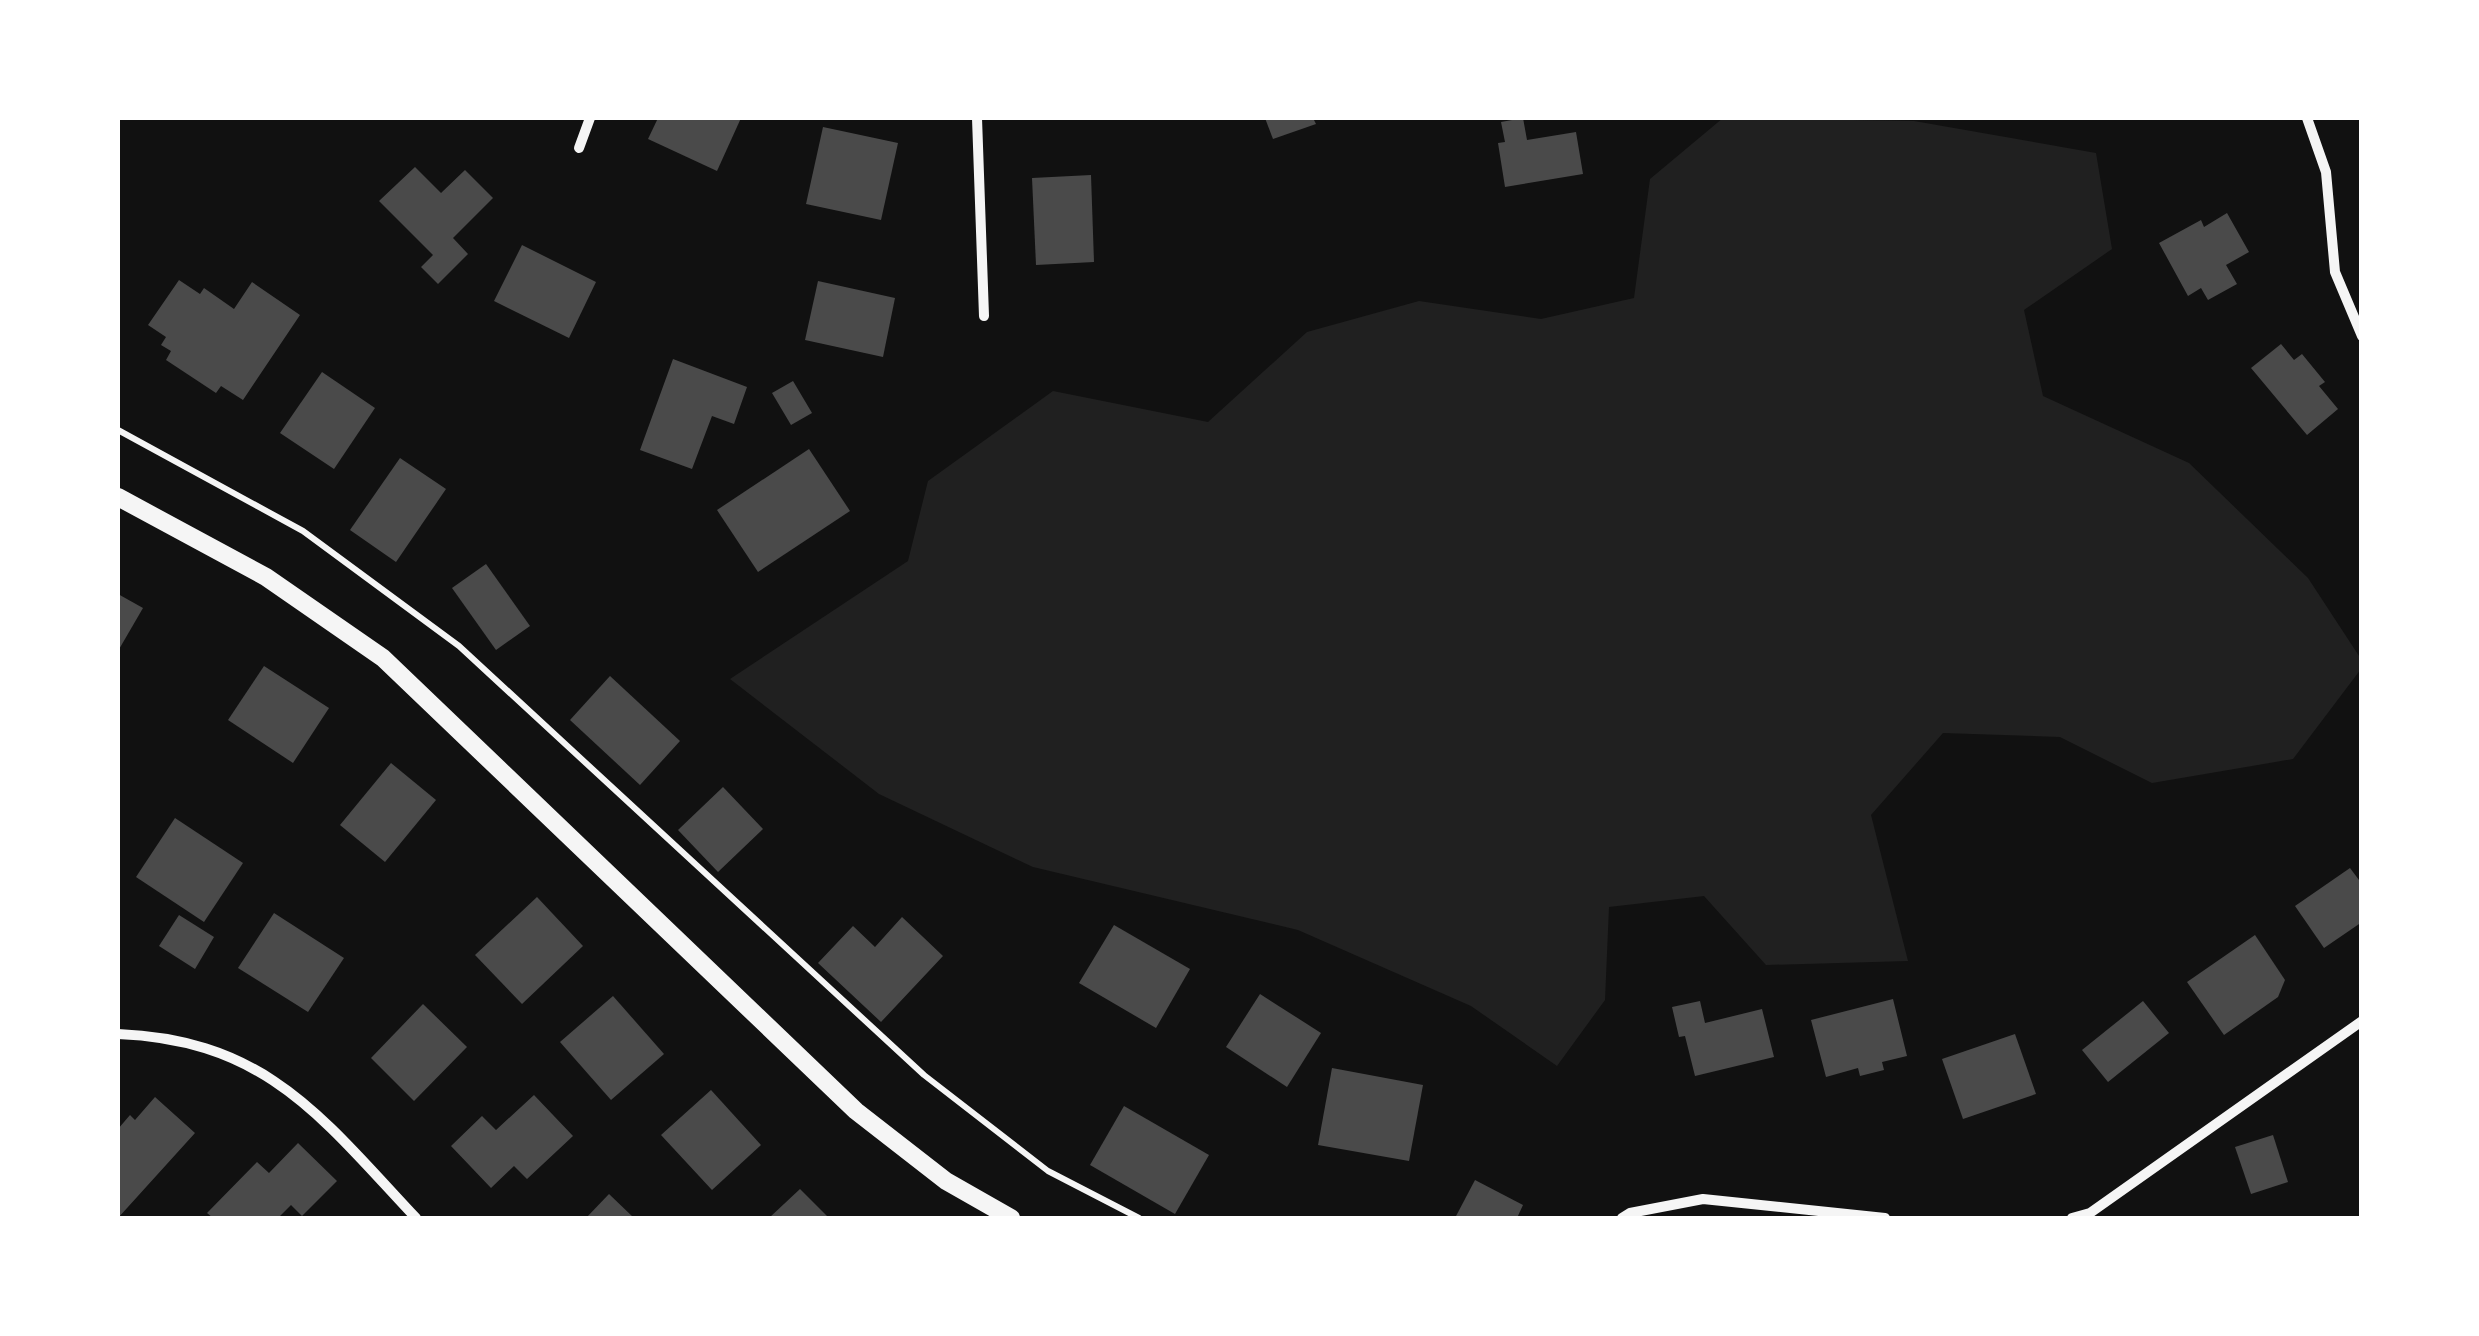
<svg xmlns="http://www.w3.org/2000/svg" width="2479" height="1336" font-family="'DejaVu Sans',sans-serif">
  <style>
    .green { fill: #202020 }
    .building { fill: #4a4a4a }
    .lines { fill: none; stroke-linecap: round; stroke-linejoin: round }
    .path { stroke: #f5f5f5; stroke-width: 6 }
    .minor { stroke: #f5f5f5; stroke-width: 10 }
    .tertiary { stroke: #f5f5f5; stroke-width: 18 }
  </style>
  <rect width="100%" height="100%" fill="#111"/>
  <polygon class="green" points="1723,118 1914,121 2096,153 2112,249 2024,310 2043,396 2189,463 2308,578 2361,659 2361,669 2293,759 2152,783 2060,737 1943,733 1871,815 1908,961 1766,965 1704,896 1609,907 1605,1000 1557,1066 1471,1006 1298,930 1033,867 879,794 730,679 908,561 928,481 1053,391 1208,422 1307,332 1419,301 1541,319 1634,298 1650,179"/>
  <g class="building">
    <polygon points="658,118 741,118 717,171 648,139"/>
    <polygon points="1265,118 1313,118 1316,124 1273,139"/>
    <polygon points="1523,118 1527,140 1576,132 1583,174 1505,187 1498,143 1505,142 1501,122"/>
    <polygon points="823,127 898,143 881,220 806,204"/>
    <polygon points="415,167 441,193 465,170 493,198 453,238 468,254 438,284 421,267 433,255 379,201"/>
    <polygon points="1091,175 1094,262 1036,265 1032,178"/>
    <polygon points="2227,213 2249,252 2226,265 2237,284 2208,300 2201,288 2188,296 2159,243 2201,220 2204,227"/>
    <polygon points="522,245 596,282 569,338 494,301"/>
    <polygon points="179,280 200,294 204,288 234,309 252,282 300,315 243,400 221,386 216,393 166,360 171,351 161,345 166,337 148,325"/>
    <polygon points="818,281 895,298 883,357 805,340"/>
    <polygon points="2281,344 2294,360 2302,354 2325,382 2319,386 2338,409 2307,435 2251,368"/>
    <polygon points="673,359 747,387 734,424 712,416 692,469 640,450"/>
    <polygon points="322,372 375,408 334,469 280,433"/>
    <polygon points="793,381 812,413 791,425 772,393"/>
    <polygon points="809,449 850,511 758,572 717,510"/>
    <polygon points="400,458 446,489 396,562 350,530"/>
    <polygon points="486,564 530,626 496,650 452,588"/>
    <polygon points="118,594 143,608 118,651"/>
    <polygon points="264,666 329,708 293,763 228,720"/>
    <polygon points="610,676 680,741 640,785 570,720"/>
    <polygon points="391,763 436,800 385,862 340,825"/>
    <polygon points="723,787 763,829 718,872 678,830"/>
    <polygon points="175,818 243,863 204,922 136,877"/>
    <polygon points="2350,868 2362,884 2362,922 2324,948 2295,906"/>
    <polygon points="537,897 583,946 522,1004 475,955"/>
    <polygon points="274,913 344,958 308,1012 238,968"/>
    <polygon points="179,915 214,937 195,969 159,946"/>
    <polygon points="902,917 943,956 881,1022 818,963 853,926 875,947"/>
    <polygon points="1114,925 1190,969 1156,1028 1079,983"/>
    <polygon points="2255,935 2285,980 2278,997 2224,1035 2187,982"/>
    <polygon points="1260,994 1321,1033 1287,1087 1226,1047"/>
    <polygon points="613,996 664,1054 611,1100 560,1042"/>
    <polygon points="1893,999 1907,1056 1882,1062 1884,1070 1860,1076 1858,1068 1826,1077 1811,1020"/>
    <polygon points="1700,1001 1705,1023 1762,1009 1774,1057 1695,1076 1685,1036 1679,1037 1672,1007"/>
    <polygon points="2143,1001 2169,1033 2108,1082 2082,1050"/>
    <polygon points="423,1004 467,1047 414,1101 371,1058"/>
    <polygon points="2015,1034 2036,1094 1963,1119 1942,1059"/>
    <polygon points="1332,1068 1423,1085 1409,1161 1318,1145"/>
    <polygon points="711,1090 761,1145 712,1190 661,1135"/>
    <polygon points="534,1095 573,1136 527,1179 514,1166 491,1188 451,1146 482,1116 496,1130"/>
    <polygon points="155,1097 195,1133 118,1218 118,1129 130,1115 135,1120"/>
    <polygon points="1124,1106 1209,1155 1175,1214 1090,1165"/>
    <polygon points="2273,1135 2288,1182 2251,1194 2235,1147"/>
    <polygon points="298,1143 337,1181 302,1216 291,1205 278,1218 213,1218 207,1213 257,1162 269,1173"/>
    <polygon points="1475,1180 1523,1205 1517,1218 1455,1218"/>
    <polygon points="800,1189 829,1218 769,1218"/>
    <polygon points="609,1194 634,1218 586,1218"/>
  </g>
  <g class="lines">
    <polyline class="path" points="118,430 303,531 459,646 924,1075 1048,1171 1139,1218"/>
    <g class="minor">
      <polyline points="977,118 984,316"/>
      <polyline points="2307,118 2326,172 2335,272 2362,336"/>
      <polyline points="579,148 590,118"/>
      <path d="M118 1034C267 1040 322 1118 416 1218"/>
      <polyline points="1622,1218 1630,1213 1703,1199 1885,1218"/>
      <polyline points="2072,1218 2090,1213 2362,1021"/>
    </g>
    <polyline class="tertiary" points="118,497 266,577 383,658 856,1111 946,1181 1011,1218"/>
  </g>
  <rect width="2479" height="1336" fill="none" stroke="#ffffff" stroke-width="240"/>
</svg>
